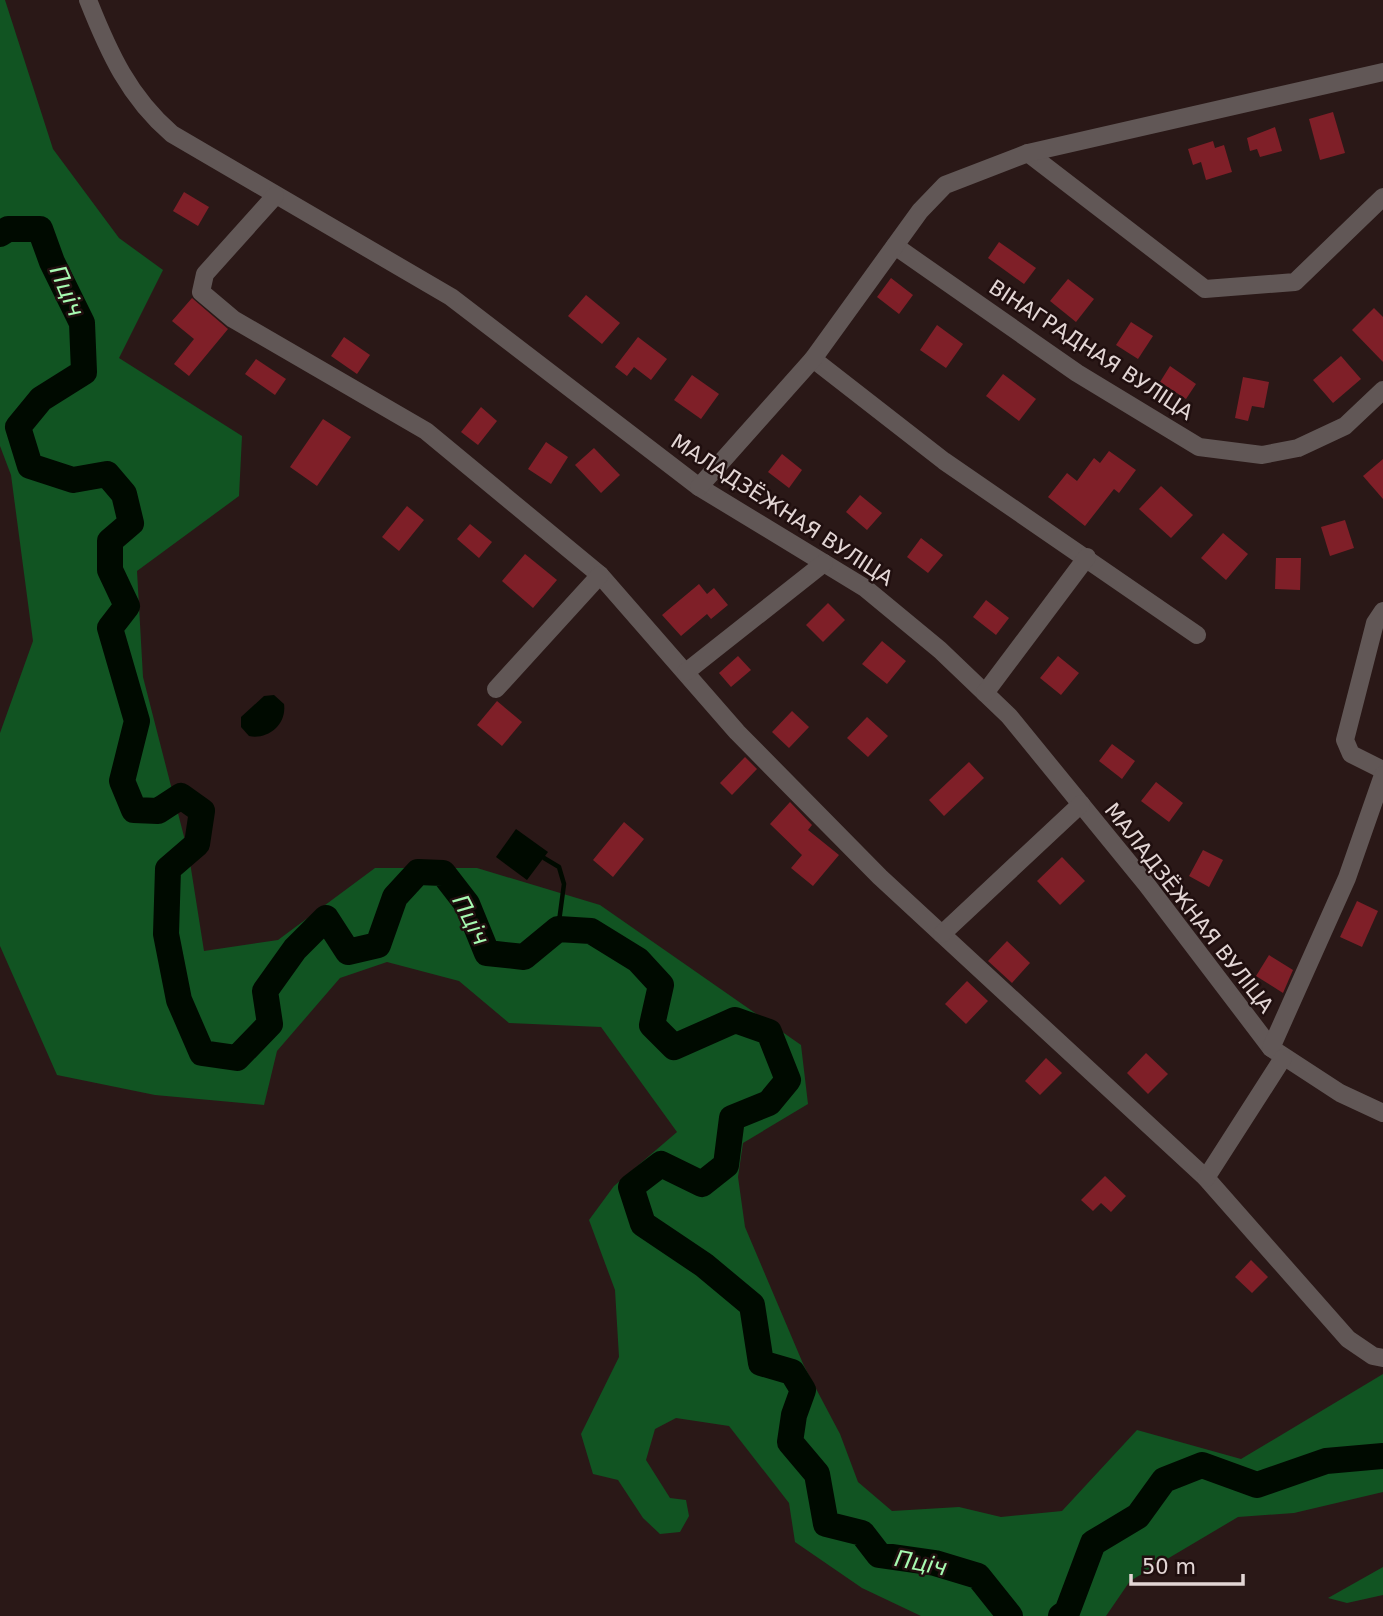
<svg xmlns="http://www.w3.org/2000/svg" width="1383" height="1616" font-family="'DejaVu Sans',sans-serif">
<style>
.forest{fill:#115422}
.water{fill:#000a00}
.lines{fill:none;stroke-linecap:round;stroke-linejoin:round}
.stream{stroke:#000a00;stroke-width:4.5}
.river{stroke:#000a00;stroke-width:26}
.building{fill:#7f1f28}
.minor{stroke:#615756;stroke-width:18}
.labels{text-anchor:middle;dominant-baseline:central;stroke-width:5;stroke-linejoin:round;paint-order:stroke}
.street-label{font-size:21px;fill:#e3d6d5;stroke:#200f0f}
.water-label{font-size:23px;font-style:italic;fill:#a7fab1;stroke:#200f0f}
</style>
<rect width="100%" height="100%" fill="#2a1817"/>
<g class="forest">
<polygon points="0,0 5,0 53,149 119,238 163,270 119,358 242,436 239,496 137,571 143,677 189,856 204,951 278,940 375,868 477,868 600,905 801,1045 808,1104 743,1143 738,1177 745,1227 804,1366 840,1434 858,1482 892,1511 959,1507 1001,1517 1062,1511 1137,1430 1241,1459 1383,1374 1383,1492 1294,1513 1238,1517 1130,1581 1106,1616 921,1616 862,1588 795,1542 789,1503 729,1426 676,1418 655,1429 646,1460 670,1498 686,1500 689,1516 680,1532 660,1534 643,1518 618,1480 593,1474 581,1434 619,1357 615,1290 589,1220 614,1186 677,1132 601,1027 509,1023 459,981 387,962 340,978 277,1051 264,1105 155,1095 57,1075 0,946 0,733 33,641 11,475 0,446"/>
<polygon points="1383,1567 1383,1595 1347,1603 1328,1598"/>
</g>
<g class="water">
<path d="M274,695L284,704C287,725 267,740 249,736L241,727V717L264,696Z"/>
<polygon points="516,829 548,852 527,880 496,857"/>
</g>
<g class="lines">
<polyline class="stream" points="544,858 559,867 564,884 558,929"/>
<g class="river">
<polyline points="0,234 8,229 40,229 52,262 82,323 84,372 41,399 18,427 30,466 73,480 107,474 124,494 131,523 110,541 110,570 127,606 110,628 137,721 122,781 134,810 158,811 181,796 202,811 197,844 168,869 166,934 179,1000 202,1053 237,1058 270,1024 265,991 295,949 326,918 348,952 378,945 395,897 418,872 443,873 467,904 487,953 524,957 558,929 591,931 638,960 661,985 652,1025 674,1047 735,1020 769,1032 788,1080 769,1103 732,1118 726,1165 702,1184 661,1164 631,1187 643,1224 704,1265 752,1305 761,1363 792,1372 803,1390 794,1415 790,1442 817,1474 826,1524 862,1533 879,1555 935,1563 978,1576 1010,1616"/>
<polyline points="1061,1616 1067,1612 1093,1543 1138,1516 1164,1480 1202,1465 1257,1485 1326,1461 1383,1456"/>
</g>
</g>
<g class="building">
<polygon points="1333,112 1345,153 1320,160 1309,119"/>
<polygon points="1275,127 1282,151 1260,157 1257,149 1250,151 1247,138"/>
<polygon points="1213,141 1215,148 1224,145 1232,172 1206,180 1201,162 1193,165 1188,149"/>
<polygon points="184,192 209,207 198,226 173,211"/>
<polygon points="999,242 1036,268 1024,284 988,258"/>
<polygon points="891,278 913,295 899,314 877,297"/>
<polygon points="1068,279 1094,299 1076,322 1050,301"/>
<polygon points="586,295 620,323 602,344 568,316"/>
<polygon points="192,298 228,329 189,376 174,364 194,339 172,321"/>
<polygon points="1374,308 1383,317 1383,362 1352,330"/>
<polygon points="1131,322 1153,336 1138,359 1116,345"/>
<polygon points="937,325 963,344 946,368 920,350"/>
<polygon points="344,337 370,355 357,374 331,356"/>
<polygon points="638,337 667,359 651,380 634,367 627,376 615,367"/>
<polygon points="1341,356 1361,379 1333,403 1313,380"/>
<polygon points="256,359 286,379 275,395 245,374"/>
<polygon points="1170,366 1196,384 1186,399 1160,382"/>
<polygon points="1003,374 1036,399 1019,421 986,396"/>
<polygon points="692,375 719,394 701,419 674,400"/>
<polygon points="1243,377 1269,382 1264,408 1252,406 1248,421 1235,418"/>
<polygon points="481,407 497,421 478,445 461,432"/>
<polygon points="323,419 351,437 317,486 290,467"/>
<polygon points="546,442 568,457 551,484 528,469"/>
<polygon points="594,448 620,475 601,493 575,465"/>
<polygon points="1109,451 1136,470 1119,493 1114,489 1085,526 1048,497 1067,473 1077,481 1094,458 1100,463"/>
<polygon points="782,454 802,470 789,488 768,472"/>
<polygon points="1383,459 1383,499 1363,476"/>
<polygon points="1161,486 1193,515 1171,538 1139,509"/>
<polygon points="860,495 882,513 867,530 846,512"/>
<polygon points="407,506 424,520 399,551 382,537"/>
<polygon points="1345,520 1354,548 1330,556 1321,527"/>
<polygon points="470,524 492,542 479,558 457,539"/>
<polygon points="1223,533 1248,554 1226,580 1201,558"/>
<polygon points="921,538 943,555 928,573 907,557"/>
<polygon points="525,554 557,580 533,608 502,581"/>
<polygon points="1276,558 1301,558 1300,590 1275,589"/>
<polygon points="699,584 707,594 714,588 728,605 711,619 707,614 681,636 662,615"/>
<polygon points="986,600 1009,618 996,635 973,617"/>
<polygon points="828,603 845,620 823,642 806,625"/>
<polygon points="882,641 906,661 887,684 862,664"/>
<polygon points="738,656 751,670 731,687 719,673"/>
<polygon points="1058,656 1079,673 1061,695 1040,678"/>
<polygon points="497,701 522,722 502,746 477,725"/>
<polygon points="792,711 809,727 789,748 772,732"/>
<polygon points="867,717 888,736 868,757 847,738"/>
<polygon points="1112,744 1135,761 1122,779 1099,761"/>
<polygon points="745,757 757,769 732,795 720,783"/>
<polygon points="969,762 984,778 944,816 929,800"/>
<polygon points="1156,782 1183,803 1169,822 1141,801"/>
<polygon points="790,802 812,825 808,830 839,855 813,886 791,868 802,855 770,824"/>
<polygon points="624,822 644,839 613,877 593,860"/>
<polygon points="1203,850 1223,860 1209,887 1189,876"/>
<polygon points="1062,857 1085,881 1060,905 1037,881"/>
<polygon points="1357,901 1378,911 1362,947 1340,937"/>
<polygon points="1007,941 1030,963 1012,983 988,961"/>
<polygon points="1269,955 1293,970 1283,993 1256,976"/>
<polygon points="967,981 988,1001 966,1024 945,1004"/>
<polygon points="1146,1053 1168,1074 1148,1094 1127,1073"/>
<polygon points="1046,1058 1062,1073 1040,1095 1025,1081"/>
<polygon points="1105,1176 1126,1196 1111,1212 1101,1203 1093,1211 1081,1200"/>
<polygon points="1251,1260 1268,1277 1252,1293 1235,1277"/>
</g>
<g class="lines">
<g class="minor">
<path d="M88,0C109,53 129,97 172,134L451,297L699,487L865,588L940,650L1009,716L1147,885L1271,1048L1340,1093L1383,1113"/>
<polyline points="1028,153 1205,289 1295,282 1383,197"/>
<polyline points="275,196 205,274 201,292 233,319 426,431 600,575 737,732 880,877 1206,1178 1348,1339 1373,1356 1383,1358"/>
<polyline points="895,246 1077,373 1199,447 1262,455 1298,448 1345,426 1383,390"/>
<polyline points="813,359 944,461 1197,635"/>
<polyline points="699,487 813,359 920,211 945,185 1028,153 1383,72"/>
<polyline points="1383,611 1375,623 1345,740 1351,754 1383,770"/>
<polyline points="686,672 824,563"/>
<polyline points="496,689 600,575"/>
<polyline points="985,693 1087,557"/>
<polyline points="942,934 1081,804"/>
<polyline points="1271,1048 1347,878 1383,775"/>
<polyline points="1206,1178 1283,1058"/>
</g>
</g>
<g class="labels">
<g class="street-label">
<text transform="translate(1091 350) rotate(33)">ВІНАГРАДНАЯ ВУЛІЦА</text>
<text transform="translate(782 510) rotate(33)">МАЛАДЗЁЖНАЯ ВУЛІЦА</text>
<text transform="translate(1189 908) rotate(52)">МАЛАДЗЁЖНАЯ ВУЛІЦА</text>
</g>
<g class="water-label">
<text transform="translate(67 291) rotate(67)">Пціч</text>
<text transform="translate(471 920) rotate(63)">Пціч</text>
<text transform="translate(921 1563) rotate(11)">Пціч</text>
</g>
</g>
<path d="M1131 1574v10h112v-10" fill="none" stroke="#e3d6d5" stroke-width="3.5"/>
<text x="1142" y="1574" font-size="21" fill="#e3d6d5" stroke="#200f0f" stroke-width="5" paint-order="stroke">50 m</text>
</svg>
